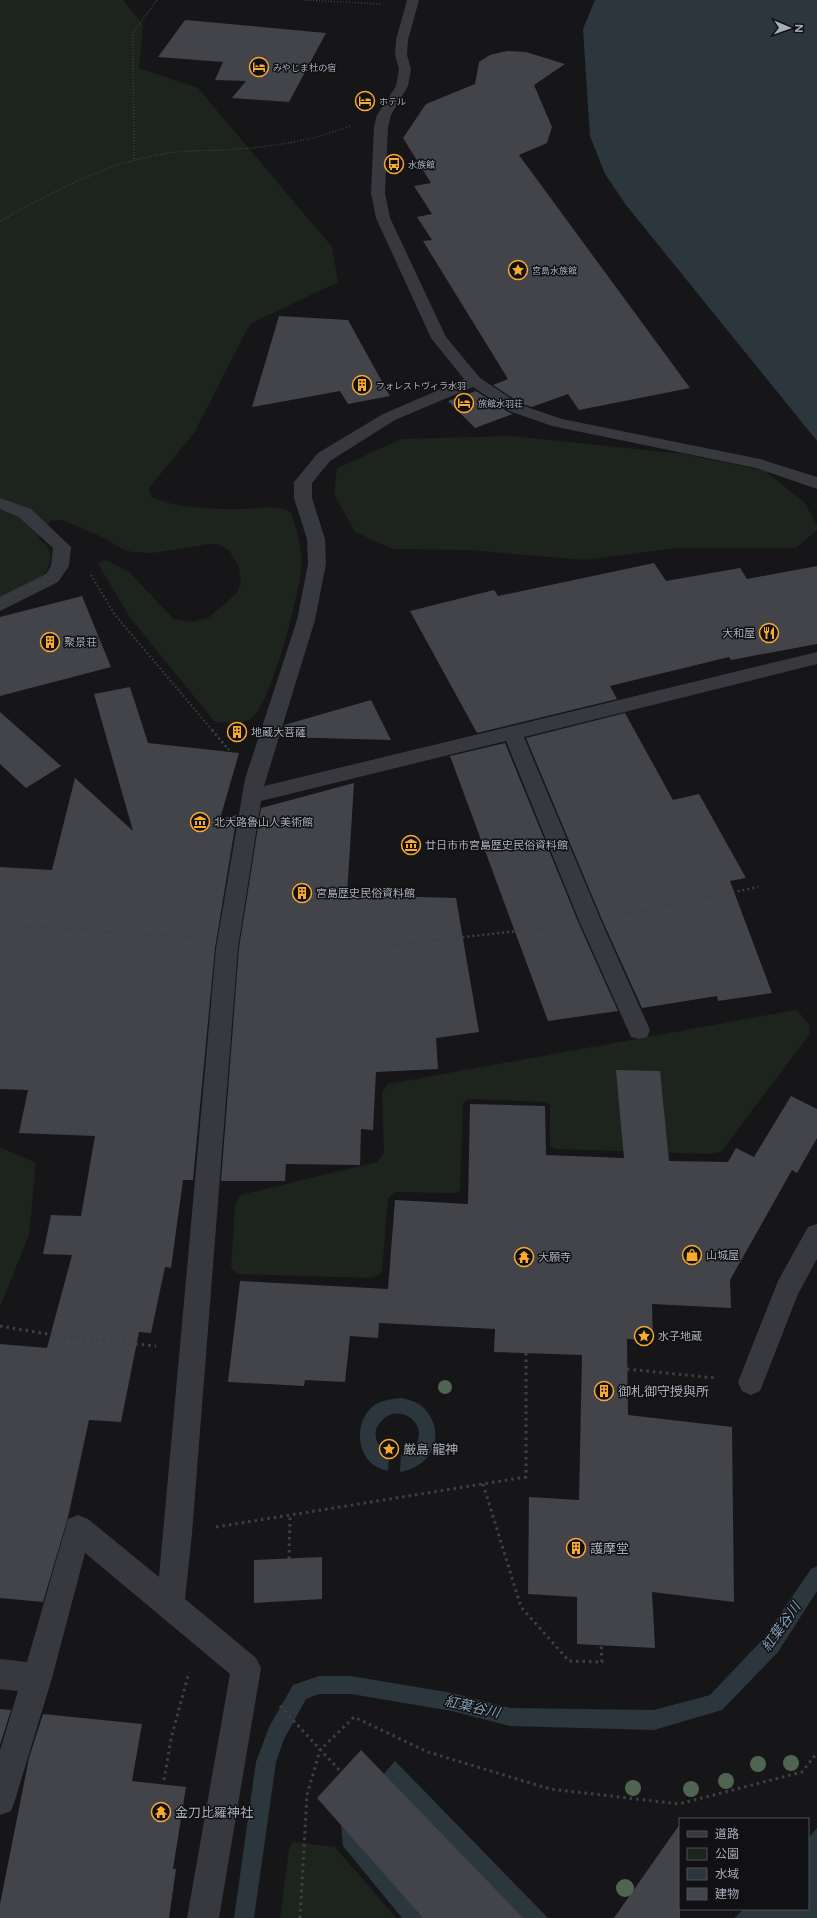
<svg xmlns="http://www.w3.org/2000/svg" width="817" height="1918" font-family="Figtree,'Noto Sans JP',sans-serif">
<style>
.green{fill:#1c241d}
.water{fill:#2c363d}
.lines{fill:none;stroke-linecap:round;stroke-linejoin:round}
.stream{fill:#2c363d;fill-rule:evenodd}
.building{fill:#424449}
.path-far3{stroke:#3d4045;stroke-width:1.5;stroke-dasharray:1 2;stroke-linecap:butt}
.path-far2{stroke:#3d4045;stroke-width:2;stroke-dasharray:1.5 2.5;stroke-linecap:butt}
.path-far1{stroke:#3d4045;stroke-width:2.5;stroke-dasharray:2 3;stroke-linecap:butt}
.path{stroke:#3d4045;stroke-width:3;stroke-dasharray:2.5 4;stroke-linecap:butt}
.minor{fill:#37393e;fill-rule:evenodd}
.tree{fill:#4f6551}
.labels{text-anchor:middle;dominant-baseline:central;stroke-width:3;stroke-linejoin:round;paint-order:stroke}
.far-poi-label{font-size:9px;fill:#a8aeb9;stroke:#111114;text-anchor:start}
.poi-label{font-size:11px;fill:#a8aeb9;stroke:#111114;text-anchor:start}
.near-poi-label{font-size:13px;fill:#a8aeb9;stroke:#111114;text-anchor:start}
.near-water-label{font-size:14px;font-style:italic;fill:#7e9eb5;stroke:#111114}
</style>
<rect width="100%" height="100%" fill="#161619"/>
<g class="green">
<path d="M0,0H123L143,25L139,68L198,88L332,247L338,282L250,324L194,433L149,488L151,497C176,508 209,509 236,509C254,510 275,503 291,512C297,531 303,549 301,569C299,594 270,711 249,720C239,724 225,723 215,722L131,619L98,564L105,560L109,561L129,572L174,619L191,622L208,618L237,593L241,583L239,567L229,550L218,544H210L152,553L132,552L122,549L104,538L63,520L51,521L38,534C40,544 46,542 49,550C53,558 49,568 44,575L0,598Z"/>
<polygon points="512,436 684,454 765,471 804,502 817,525 817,530 796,548 677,548 585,560 468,550 393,549 355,532 334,494 337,468 402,439"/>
<polygon points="795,1010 798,1011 810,1026 809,1035 721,1152 709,1154 555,1149 550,1146 550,1105 546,1102 468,1099 463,1103 460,1190 456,1193 395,1192 388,1198 382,1272 373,1278 238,1274 231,1267 235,1206 240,1195 377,1162 384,1153 382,1092 388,1084"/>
<polygon points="0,1147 36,1163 29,1235 0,1307"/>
<polygon points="293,1842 335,1847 396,1918 280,1918 289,1850"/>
</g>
<g class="water">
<polygon points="595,0 817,0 817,441 626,205 605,174 590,136 583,29"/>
<path d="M402,1398C407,1399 413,1401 417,1403C424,1406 430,1415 433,1422C442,1446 425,1468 400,1472L401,1455C406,1455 411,1452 414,1448C432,1424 397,1399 379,1424C371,1434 378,1449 389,1454L388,1471C385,1470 380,1469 377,1467C356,1456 355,1423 371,1408C379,1400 391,1399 402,1398Z"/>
<polygon points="395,1761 548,1918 402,1918 343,1846 341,1823"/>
<polygon points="817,1828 817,1918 735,1918 743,1909 808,1909 808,1838"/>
</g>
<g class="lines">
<polygon class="stream" points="817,1566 817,1591 778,1652 722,1710 654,1730 510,1726 452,1711 351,1694 319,1694 306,1699 284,1739 276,1762 254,1918 234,1918 256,1762 269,1727 293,1685 319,1676 351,1676 452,1693 510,1708 654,1710 710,1695 764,1638 811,1569"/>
</g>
<g class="building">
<polygon points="185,20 197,21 326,33 289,102 232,98 246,81 215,80 223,62 158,57"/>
<polygon points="507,51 526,52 565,64 534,85 552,127 547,143 519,155 690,388 579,410 568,394 532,407 522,404 493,385 508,379 423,241 432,240 417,217 432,214 414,186 431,183 403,138 426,104 475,84 479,62 490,55"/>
<polygon points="279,316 348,320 390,396 348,404 340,391 252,407"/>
<polygon points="476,391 508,412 513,414 475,428 448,401"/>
<polygon points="654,563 666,581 740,568 747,579 817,566 817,644 731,660 729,657 610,686 617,699 477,733 410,611 494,590 498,596"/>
<polygon points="82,596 111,667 0,696 0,617"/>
<polygon points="130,687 148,743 239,753 220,819 237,815 215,948 193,1180 183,1180 171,1268 165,1267 151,1333 139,1332 121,1422 89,1420 68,1517 43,1602 0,1598 0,1344 47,1348 72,1255 43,1254 51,1215 81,1216 95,1136 19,1133 28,1090 0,1089 0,867 52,870 75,778 133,831 94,694"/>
<polygon points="371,700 391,740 281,737 284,725"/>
<polygon points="0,712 61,766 26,788 0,764"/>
<polygon points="625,713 673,800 699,794 746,878 730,881 772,993 718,1001 717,996 642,1008 603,922 526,738"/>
<polygon points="505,743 579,924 618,1011 548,1021 450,756"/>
<polygon points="354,783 347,895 456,898 479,1032 436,1038 438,1069 376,1072 373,1130 361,1129 360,1165 286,1164 285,1181 221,1181 239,948 261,808"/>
<polygon points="616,1070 660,1071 669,1161 728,1162 736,1148 754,1157 791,1096 817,1109 817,1138 797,1173 792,1170 730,1280 731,1308 652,1304 653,1340 627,1339 628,1415 732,1427 734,1602 652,1592 655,1648 577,1644 577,1597 528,1594 529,1497 579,1500 582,1355 494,1352 495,1329 379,1323 378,1338 350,1336 345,1382 305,1380 304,1386 228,1382 240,1281 388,1289 395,1200 468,1204 470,1104 545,1106 546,1155 624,1158"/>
<polygon points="322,1557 322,1599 254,1603 254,1560"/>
<polygon points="0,1709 11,1710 0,1745"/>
<polygon points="43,1714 142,1724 132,1781 186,1787 173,1869 176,1869 169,1918 0,1918 0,1904 29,1758"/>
<polygon points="361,1750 523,1918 423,1918 317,1798"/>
<polygon points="680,1824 680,1918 614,1918"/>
</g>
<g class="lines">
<g class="path-far3">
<polyline points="304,0 380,4"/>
<polyline points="134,159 133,33 157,0"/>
<path d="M0,221C51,193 103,164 162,154C183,150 204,151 225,150C269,147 310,142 350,126"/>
</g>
<polyline class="path-far2" points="91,575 115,615 213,731"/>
<g class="path-far1">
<polyline points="212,730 229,750"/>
<polyline points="625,915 758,887"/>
<polyline points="0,925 193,937"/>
<polyline points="263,948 363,948 555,927"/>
</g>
<g class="path">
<polyline points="0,1326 65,1337 156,1346"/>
<polyline points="627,1369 715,1378"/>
<polyline points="483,1484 521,1607 569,1661 602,1662 601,1645"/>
<polyline points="216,1527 526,1477 526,1353"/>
<polyline points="289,1559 290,1515"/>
<polyline points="280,1706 341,1772"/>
<polyline points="164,1780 171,1739 189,1672"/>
<polyline points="300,1918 307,1795 320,1750 354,1717 428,1752 550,1789 679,1804 802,1772 817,1753"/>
</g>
<g class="minor">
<polygon points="407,0 419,0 408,40 407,55 411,69 408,86 391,115 388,127 385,193 390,218 446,337 480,378 521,405 562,419 760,459 817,477 817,489 756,468 552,426 509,411 473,387 395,420 330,461 312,483 312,498 325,539 326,564 315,620 264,786 817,652 817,664 524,737 602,923 650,1030 647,1037 639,1039 631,1037 628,1030 580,923 506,741 261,801 238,948 192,1533 185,1599 256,1658 261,1668 219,1918 187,1918 230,1674 85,1553 52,1678 15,1800 11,1811 0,1815 0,1750 18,1691 0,1689 0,1659 27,1662 68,1519 78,1515 88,1519 159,1577 216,948 245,779 297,620 308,564 307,539 294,498 294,482 318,453 383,414 464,379 431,338 376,218 371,193 374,127 377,115 396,86 399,69 395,55 396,40"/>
<polygon points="0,498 31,509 71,547 69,566 58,582 0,611 0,597 46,574 51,566 53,548 19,517 0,509"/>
<polygon points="817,1224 817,1259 798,1294 760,1391 751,1395 742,1391 738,1382 778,1281 808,1227"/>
</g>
</g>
<g class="tree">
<circle cx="445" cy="1387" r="7"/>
<circle cx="791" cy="1763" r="8"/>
<circle cx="758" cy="1764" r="8"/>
<circle cx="726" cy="1781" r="8"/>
<circle cx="633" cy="1788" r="8"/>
<circle cx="691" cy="1789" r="8"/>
<circle cx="625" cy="1888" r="9"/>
</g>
<defs>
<symbol id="hotel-ring" viewBox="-11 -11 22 22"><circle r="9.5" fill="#111114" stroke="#f9a92e" stroke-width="1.5"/><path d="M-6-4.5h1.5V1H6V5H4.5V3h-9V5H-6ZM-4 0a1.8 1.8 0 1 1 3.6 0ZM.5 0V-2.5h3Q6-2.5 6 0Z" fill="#f9a92e"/></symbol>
<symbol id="bus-ring" viewBox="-11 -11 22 22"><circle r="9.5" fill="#111114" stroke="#f9a92e" stroke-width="1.5"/><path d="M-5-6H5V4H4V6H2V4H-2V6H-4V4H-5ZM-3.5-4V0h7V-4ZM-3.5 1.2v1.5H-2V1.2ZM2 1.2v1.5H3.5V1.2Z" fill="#f9a92e"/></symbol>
<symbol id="sight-ring" viewBox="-11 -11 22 22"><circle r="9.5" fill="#111114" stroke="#f9a92e" stroke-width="1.5"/><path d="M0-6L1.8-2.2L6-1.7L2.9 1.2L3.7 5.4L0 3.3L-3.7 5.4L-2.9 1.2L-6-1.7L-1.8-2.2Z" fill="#f9a92e"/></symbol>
<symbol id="building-ring" viewBox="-11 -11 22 22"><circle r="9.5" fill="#111114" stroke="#f9a92e" stroke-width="1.5"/><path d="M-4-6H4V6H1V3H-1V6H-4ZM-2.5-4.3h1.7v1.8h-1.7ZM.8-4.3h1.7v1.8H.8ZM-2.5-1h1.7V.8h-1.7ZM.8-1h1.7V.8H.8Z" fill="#f9a92e"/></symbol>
<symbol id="restaurant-ring" viewBox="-11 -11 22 22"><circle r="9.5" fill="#111114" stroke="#f9a92e" stroke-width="1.5"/><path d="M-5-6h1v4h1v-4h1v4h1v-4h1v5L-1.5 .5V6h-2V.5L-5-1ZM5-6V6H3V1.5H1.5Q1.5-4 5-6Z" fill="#f9a92e"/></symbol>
<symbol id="museum-ring" viewBox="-11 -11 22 22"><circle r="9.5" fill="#111114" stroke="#f9a92e" stroke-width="1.5"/><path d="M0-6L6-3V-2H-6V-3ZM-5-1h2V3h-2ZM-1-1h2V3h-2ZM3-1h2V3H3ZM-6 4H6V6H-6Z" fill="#f9a92e"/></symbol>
<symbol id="shop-ring" viewBox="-11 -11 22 22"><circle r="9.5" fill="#111114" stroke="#f9a92e" stroke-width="1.5"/><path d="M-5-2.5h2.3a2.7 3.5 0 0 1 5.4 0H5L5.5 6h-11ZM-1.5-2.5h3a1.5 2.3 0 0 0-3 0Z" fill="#f9a92e"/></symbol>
<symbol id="temple-ring" viewBox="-11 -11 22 22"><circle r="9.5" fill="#111114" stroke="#f9a92e" stroke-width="1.5"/><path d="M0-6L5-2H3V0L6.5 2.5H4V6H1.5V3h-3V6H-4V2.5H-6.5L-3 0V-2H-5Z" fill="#f9a92e"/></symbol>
</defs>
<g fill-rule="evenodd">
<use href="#hotel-ring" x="248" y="56" width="22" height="22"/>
<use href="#hotel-ring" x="354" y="90" width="22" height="22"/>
<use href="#bus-ring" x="383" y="153" width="22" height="22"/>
<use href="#sight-ring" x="507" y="259" width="22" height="22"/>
<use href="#building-ring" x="351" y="374" width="22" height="22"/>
<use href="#hotel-ring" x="453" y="392" width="22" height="22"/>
<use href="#restaurant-ring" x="758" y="622" width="22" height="22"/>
<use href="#building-ring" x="39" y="631" width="22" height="22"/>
<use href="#building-ring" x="226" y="721" width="22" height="22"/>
<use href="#museum-ring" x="189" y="811" width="22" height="22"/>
<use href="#museum-ring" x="400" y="834" width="22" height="22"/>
<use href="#building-ring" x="291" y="882" width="22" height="22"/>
<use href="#shop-ring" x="681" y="1244" width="22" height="22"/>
<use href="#temple-ring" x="513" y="1246" width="22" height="22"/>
<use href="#sight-ring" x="633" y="1325" width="22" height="22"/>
<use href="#building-ring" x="593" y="1380" width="22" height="22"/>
<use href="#sight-ring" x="378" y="1438" width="22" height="22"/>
<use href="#building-ring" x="565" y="1537" width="22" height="22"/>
<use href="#temple-ring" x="150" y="1801" width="22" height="22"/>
</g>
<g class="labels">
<g class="far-poi-label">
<text x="273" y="67">みやじま杜の宿</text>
<text x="379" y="101">ホテル</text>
<text x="408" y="164">水族館</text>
<text x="532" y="270">宮島水族館</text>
<text x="376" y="385">フォレストヴィラ水羽</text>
<text x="478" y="403">旅館水羽荘</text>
</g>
<g class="poi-label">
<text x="755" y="633" text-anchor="end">大和屋</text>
<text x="64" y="642">聚景荘</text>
<text x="251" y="732">地蔵大菩薩</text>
<text x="214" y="822">北大路魯山人美術館</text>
<text x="425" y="845">廿日市市宮島歴史民俗資料館</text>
<text x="316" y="893">宮島歴史民俗資料館</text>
<text x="706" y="1255">山城屋</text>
<text x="538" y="1257">大願寺</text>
<text x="658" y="1336">水子地蔵</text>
</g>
<g class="near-poi-label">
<text x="618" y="1391">御札御守授與所</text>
<text x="403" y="1449">厳島 龍神</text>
<text x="590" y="1548">護摩堂</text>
<text x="175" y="1812">金刀比羅神社</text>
</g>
<g class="near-water-label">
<text transform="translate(781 1627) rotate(-54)">紅葉谷川</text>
<text transform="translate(472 1707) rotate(13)">紅葉谷川</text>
</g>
</g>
<rect x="679" y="1818" width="130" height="92" fill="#111114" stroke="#4d5056"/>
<rect x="687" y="1831" width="20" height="6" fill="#37393e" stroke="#4d5056"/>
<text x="715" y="1838" font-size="12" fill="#a8aeb9">道路</text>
<rect x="687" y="1848" width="20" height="12" fill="#1c241d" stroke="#4d5056"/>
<text x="715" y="1858" font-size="12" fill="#a8aeb9">公園</text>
<rect x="687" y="1868" width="20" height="12" fill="#2c363d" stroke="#4d5056"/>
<text x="715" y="1878" font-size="12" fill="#a8aeb9">水域</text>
<rect x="687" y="1888" width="20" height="12" fill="#424449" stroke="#4d5056"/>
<text x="715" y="1898" font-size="12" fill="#a8aeb9">建物</text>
<g transform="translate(789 28) rotate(92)" stroke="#111114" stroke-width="3" paint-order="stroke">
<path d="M0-3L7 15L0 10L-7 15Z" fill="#a8aeb9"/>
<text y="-6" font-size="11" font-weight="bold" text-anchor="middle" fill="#a8aeb9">N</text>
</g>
</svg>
